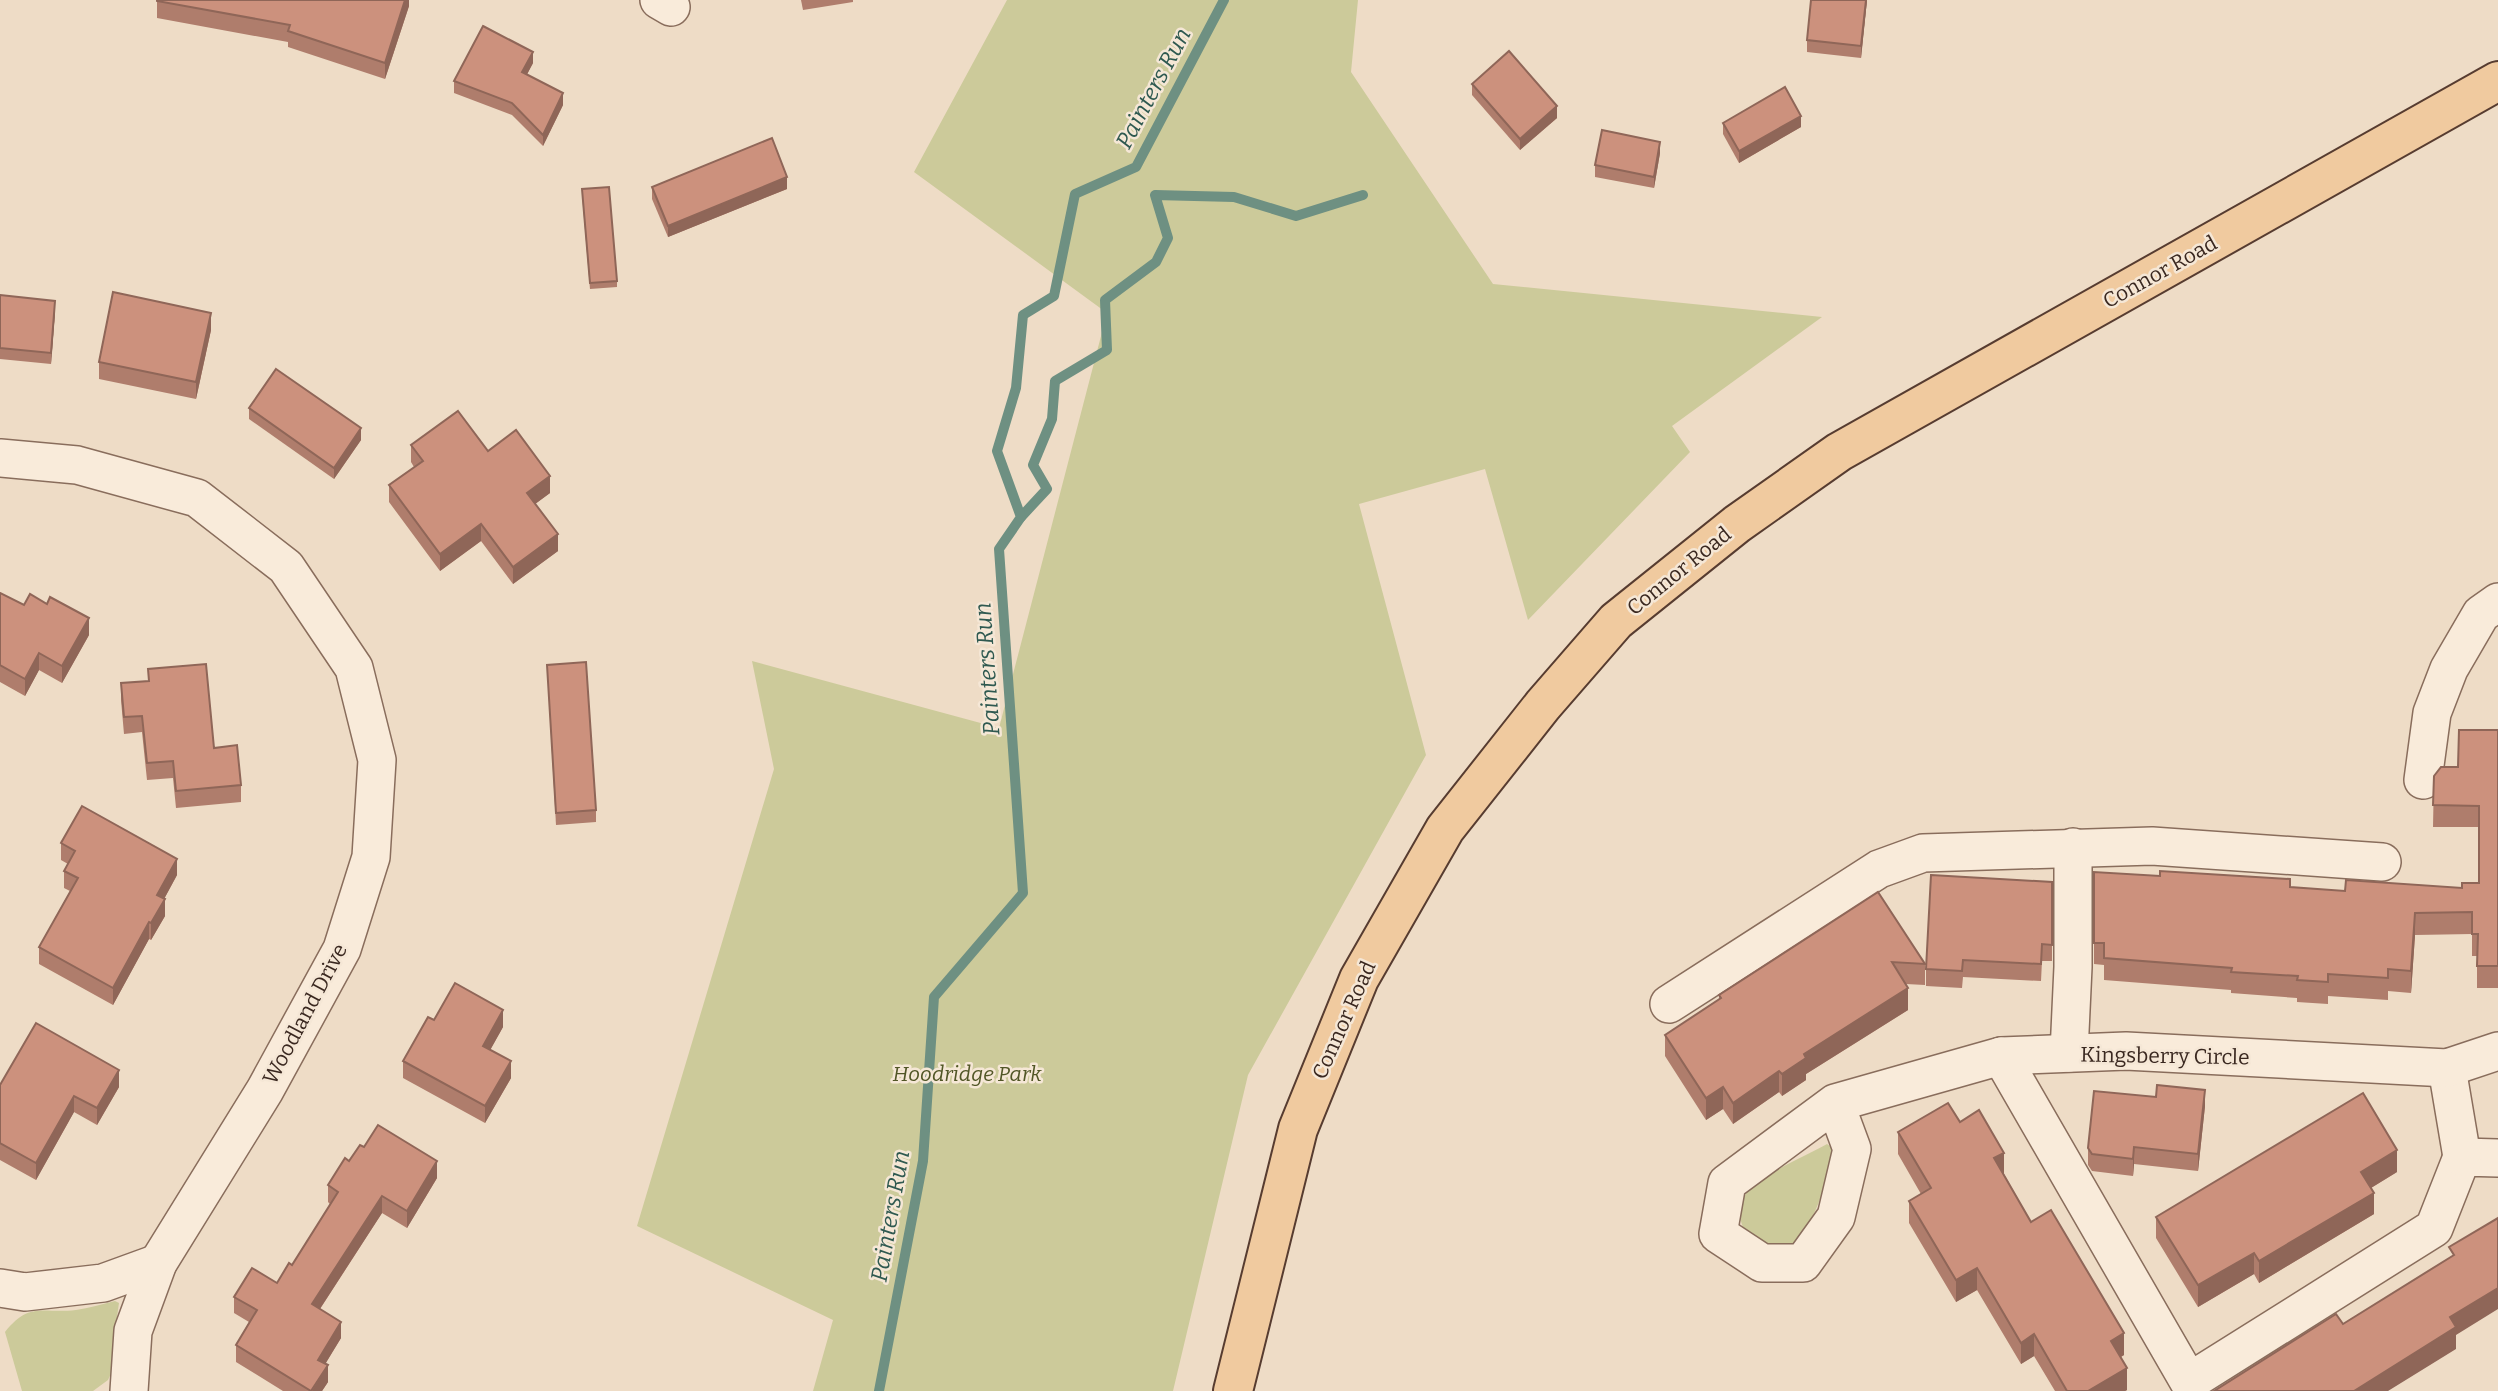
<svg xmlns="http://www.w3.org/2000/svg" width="2498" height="1391" font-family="Bitter,serif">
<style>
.green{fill:#ccca9a}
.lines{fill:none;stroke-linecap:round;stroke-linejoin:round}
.stream{stroke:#6e9082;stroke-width:10}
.minor-casing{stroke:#896d5c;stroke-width:40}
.major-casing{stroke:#573c30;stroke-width:42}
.minor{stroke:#f9ebda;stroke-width:37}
.major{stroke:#f0ca9f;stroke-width:38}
.wall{fill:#af7d6c}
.shaded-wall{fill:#8f6658}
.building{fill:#cc917d;stroke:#8f6658;stroke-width:2}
.labels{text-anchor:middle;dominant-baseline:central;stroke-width:5;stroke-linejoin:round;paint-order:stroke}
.street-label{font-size:21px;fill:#3a2820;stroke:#f5e7d6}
.park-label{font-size:21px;font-style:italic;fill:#515626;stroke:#f5e7d6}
.water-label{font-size:23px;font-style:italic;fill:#2f5950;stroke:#f5e7d6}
</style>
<rect width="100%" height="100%" fill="#eedcc6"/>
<g class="green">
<polygon points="1007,0 1358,0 1351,72 1493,284 1822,317 1672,426 1690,452 1528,620 1485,469 1359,504 1426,755 1248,1075 1173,1391 813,1391 833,1320 637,1226 774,769 752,661 999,728 1107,313 914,172"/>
<path d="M1827,1144L1837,1151C1827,1176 1817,1219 1798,1239C1769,1270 1716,1223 1752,1186C1765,1174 1809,1154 1827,1144Z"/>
<path d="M115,1301L119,1303L114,1338V1367L108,1380L93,1391H22L5,1332C30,1301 42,1314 76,1310C89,1308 102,1304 115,1301Z"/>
</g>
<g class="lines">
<g class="stream">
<polyline points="1021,517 1047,489 1033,465 1052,419 1055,381 1107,350 1105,300 1156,262 1168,238 1155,195 1234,197 1296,216 1363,195"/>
<polyline points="879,1391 923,1161 934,997 1023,893 999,549 1021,517 997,451 1016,388 1023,315 1054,296 1075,194 1136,167 1224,0"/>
</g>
<defs>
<g id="minor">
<polyline points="659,0 671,7"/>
<polyline points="0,458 77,465 197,498 286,567 354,668 377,760 371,857 342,949 265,1090 158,1263 133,1331 129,1391"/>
<polyline points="2423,780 2432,713 2449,669 2481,614 2498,602"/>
<polyline points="1669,1004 1879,869 1923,853 2152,846 2382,862"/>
<polyline points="2069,1053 2073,967 2073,847"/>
<polyline points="2001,1056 2189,1382 2434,1228 2462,1157 2498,1158"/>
<polyline points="2447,1068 2462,1157"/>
<polyline points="1835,1103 1852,1149 1836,1217 1803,1263 1762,1263 1718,1234 1727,1183 1835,1103 2001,1056 2126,1051 2447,1068 2498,1051"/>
<polyline points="0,1288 25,1292 103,1283 158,1263"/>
</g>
<polyline id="major" points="1233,1391 1298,1129 1359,979 1445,829 1543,705 1616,621 1737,524 1839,452 2498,81"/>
</defs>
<use href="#minor" class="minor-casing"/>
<use href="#major" class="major-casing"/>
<use href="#minor" class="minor"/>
<use href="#major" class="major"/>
</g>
<g class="wall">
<polygon points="157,0 409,0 409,6 385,79 288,47 288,42 157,18"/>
<polygon points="801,0 853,0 853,2 803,10"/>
<polygon points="1811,0 1867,0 1861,58 1807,52 1807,40"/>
<polygon points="533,63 527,74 563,105 543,146 512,115 454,93 454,81"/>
<polygon points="1472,84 1557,118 1520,150 1472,95"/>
<polygon points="1723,123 1801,127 1739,163 1723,134"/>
<polygon points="1660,153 1654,188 1595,177 1595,165"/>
<polygon points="652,187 787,189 668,237 652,199"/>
<polygon points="582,195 617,281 617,287 590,289"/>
<polygon points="0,295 55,312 51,364 0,359"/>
<polygon points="211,330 196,399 99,379 99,362"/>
<polygon points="249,408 361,440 334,479 249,419"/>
<polygon points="411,445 488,451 550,493 535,504 558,551 513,584 481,541 440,571 389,502 389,485 414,467 411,462"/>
<polygon points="0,593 24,605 89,635 62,683 39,670 25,696 0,682"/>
<polygon points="547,665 596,810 596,822 556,825"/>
<polygon points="148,669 214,748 241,785 241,802 176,808 173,778 147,780 142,732 124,734 121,700 121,683 148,681"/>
<polygon points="2498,730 2498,988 2477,988 2477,956 2472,956 2472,934 2415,935 2411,993 2388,991 2388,1000 2328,996 2328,1004 2297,1002 2297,998 2231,993 2231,990 2104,980 2104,965 2094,964 2094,872 2345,891 2462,888 2479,883 2479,827 2433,827 2434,776 2458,767"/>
<polygon points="61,843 177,875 164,899 165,916 151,940 149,939 113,1005 39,964 39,947 70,891 64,888 64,871 68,864 61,860"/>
<polygon points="2052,882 2052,961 2042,961 2041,981 1963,977 1962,988 1926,986 1926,969"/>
<polygon points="1878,892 1925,964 1925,985 1906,984 1908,1010 1806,1074 1806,1080 1782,1096 1779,1092 1733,1124 1723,1109 1706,1120 1665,1056 1665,1035 1719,999 1719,995"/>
<polygon points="434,1020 503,1027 490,1050 511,1078 485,1123 403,1078 403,1061"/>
<polygon points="0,1085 119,1087 97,1125 74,1112 36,1180 0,1160"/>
<polygon points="2205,1106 2198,1171 2134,1164 2133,1176 2092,1171 2088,1165 2088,1148"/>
<polygon points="1960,1122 2004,1174 2031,1222 2124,1355 2121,1357 2127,1390 2125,1391 2055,1391 2034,1356 2021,1364 1977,1290 1956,1302 1909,1223 1909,1201 1921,1194 1898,1154 1898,1132"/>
<polygon points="364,1147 437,1178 407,1228 382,1213 320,1309 341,1338 325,1364 328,1382 322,1391 283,1391 236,1362 236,1345 249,1322 234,1313 234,1297 277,1283 292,1265 330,1204 328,1202 328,1185 349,1161"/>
<polygon points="2397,1172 2371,1188 2374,1214 2259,1283 2254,1274 2198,1307 2156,1238 2156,1217"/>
</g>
<g class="shaded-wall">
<polygon points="405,0 409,0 409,6 385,79 385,63"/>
<polygon points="1866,0 1867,0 1861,58 1861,46"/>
<polygon points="533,52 533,63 522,84 522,72"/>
<polygon points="563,93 563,105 543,146 543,135"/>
<polygon points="1557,106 1557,118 1520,150 1520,139"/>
<polygon points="1801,116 1801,127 1739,163 1739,151"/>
<polygon points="1660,142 1660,153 1654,188 1654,177"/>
<polygon points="787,177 787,189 668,237 668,226"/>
<polygon points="55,301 55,312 51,364 51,353"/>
<polygon points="211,313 211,330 196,399 196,382"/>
<polygon points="361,428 361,440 334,479 334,468"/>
<polygon points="550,476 550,493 527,510 527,493"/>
<polygon points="481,524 481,541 440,571 440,554"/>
<polygon points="558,534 558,551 513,584 513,567"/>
<polygon points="89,618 89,635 62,683 62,666"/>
<polygon points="39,653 39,670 25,696 25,679"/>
<polygon points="177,859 177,875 157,912 157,895"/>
<polygon points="165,899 165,916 151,940 151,923"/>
<polygon points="2415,913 2415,935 2411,993 2411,971"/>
<polygon points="149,922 149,939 113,1005 113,988"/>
<polygon points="1908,988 1908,1010 1806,1074 1806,1080 1782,1096 1782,1074 1804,1054"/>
<polygon points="503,1010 503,1027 483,1063 483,1046"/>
<polygon points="511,1061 511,1078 485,1123 485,1106"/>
<polygon points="119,1070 119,1087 97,1125 97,1108"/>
<polygon points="1779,1071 1779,1092 1733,1124 1733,1103"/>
<polygon points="1723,1087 1723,1109 1706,1120 1706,1098"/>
<polygon points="2205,1090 2205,1106 2198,1171 2198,1154"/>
<polygon points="74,1096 74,1112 36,1180 36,1163"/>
<polygon points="2134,1147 2134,1164 2133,1176 2133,1159"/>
<polygon points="2397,1150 2397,1172 2361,1194 2361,1172"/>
<polygon points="2004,1153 2004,1174 1994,1180 1994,1158"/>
<polygon points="437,1161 437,1178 407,1228 407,1211"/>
<polygon points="2374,1193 2374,1214 2259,1283 2259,1261"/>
<polygon points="382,1196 382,1213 312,1321 312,1304"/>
<polygon points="2254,1253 2254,1274 2198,1307 2198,1285"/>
<polygon points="1977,1268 1977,1290 1956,1302 1956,1280"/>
<polygon points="2498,1288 2498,1309 2456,1335 2456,1349 2388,1391 2354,1391 2450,1317"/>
<polygon points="341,1322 341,1338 318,1376 318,1360"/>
<polygon points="2124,1333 2124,1355 2111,1362 2111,1341"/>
<polygon points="2034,1334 2034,1356 2021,1364 2021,1343"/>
<polygon points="328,1365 328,1382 322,1391 312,1391"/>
<polygon points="2127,1368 2127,1390 2125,1391 2088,1391"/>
</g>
<g class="building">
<polygon points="157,0 405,0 385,63 288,31 290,25 157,1"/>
<polygon points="1811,0 1866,0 1861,46 1807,40"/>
<polygon points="483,26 533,52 522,72 563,93 543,135 512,103 454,81"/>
<polygon points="1509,51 1557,106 1520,139 1472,84"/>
<polygon points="1785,87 1801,116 1739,151 1723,123"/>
<polygon points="1602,130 1660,142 1654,177 1595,165"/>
<polygon points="772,138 787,177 668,226 652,187"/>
<polygon points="609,187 617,281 590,283 582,189"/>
<polygon points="113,292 211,313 196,382 99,362"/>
<polygon points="0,295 55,301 51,353 0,348"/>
<polygon points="276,369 361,428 334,468 249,408"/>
<polygon points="458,411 488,451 516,430 550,476 527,493 558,534 513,567 481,524 440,554 389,485 423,461 411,445"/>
<polygon points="0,593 24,605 30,594 47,604 50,597 89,618 62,666 39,653 25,679 0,665"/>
<polygon points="586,662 596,810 556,813 547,665"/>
<polygon points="206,664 214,748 237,745 241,785 176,791 173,761 147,763 142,716 124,717 121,683 149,681 148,669"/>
<polygon points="2459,730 2498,730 2498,966 2477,966 2478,934 2472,934 2472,912 2415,913 2411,971 2388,969 2388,978 2328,974 2328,982 2297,980 2298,976 2231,972 2232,968 2104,958 2104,943 2094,943 2094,872 2160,876 2160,871 2290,879 2290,887 2345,891 2346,880 2462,888 2462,883 2479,883 2479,806 2433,805 2434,776 2441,767 2458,767"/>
<polygon points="82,806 177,859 157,895 165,899 151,923 149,922 113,988 39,947 78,878 64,871 75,851 61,843"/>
<polygon points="1931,875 2052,882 2052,945 2042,944 2041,964 1963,960 1962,971 1926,969"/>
<polygon points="1878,892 1925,964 1892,962 1908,988 1804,1054 1806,1058 1782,1074 1779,1071 1733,1103 1723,1087 1706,1098 1665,1035 1721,998 1719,995"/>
<polygon points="455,983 503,1010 483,1046 511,1061 485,1106 403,1061 428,1017 434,1020"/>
<polygon points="36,1023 119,1070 97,1108 74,1096 36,1163 0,1143 0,1085"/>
<polygon points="2157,1085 2205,1090 2198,1154 2134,1147 2133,1159 2092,1154 2088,1148 2094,1091 2156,1097"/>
<polygon points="2363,1093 2397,1150 2361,1172 2374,1193 2259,1261 2254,1253 2198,1285 2156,1217"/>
<polygon points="1948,1103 1960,1122 1979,1110 2004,1153 1994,1158 2031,1222 2051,1210 2124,1333 2111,1341 2127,1368 2088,1391 2067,1391 2034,1334 2021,1343 1977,1268 1956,1280 1909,1201 1931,1188 1898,1132"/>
<polygon points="378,1125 437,1161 407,1211 382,1196 312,1304 341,1322 318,1360 328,1365 311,1391 236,1345 257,1310 234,1297 252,1268 277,1283 289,1263 292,1265 338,1192 328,1185 345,1158 349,1161 360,1145 364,1147"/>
<polygon points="2498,1218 2498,1288 2450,1317 2456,1327 2354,1391 2214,1391 2336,1314 2343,1324 2454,1255 2449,1247"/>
</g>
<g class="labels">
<g class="street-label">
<text transform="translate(2160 272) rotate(-29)">Connor Road</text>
<text transform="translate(1679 571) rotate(-39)">Connor Road</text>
<text transform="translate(305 1014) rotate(-62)">Woodland Drive</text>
<text transform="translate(1344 1020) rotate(-66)">Connor Road</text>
<text transform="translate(2165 1056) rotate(1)">Kingsberry Circle</text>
</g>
<g class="park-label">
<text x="967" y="1074">Hoodridge Park</text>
</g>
<g class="water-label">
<text transform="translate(1153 88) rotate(-62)">Painters Run</text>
<text transform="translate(987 669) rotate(-94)">Painters Run</text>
<text transform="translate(890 1216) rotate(-80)">Painters Run</text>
</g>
</g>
</svg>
